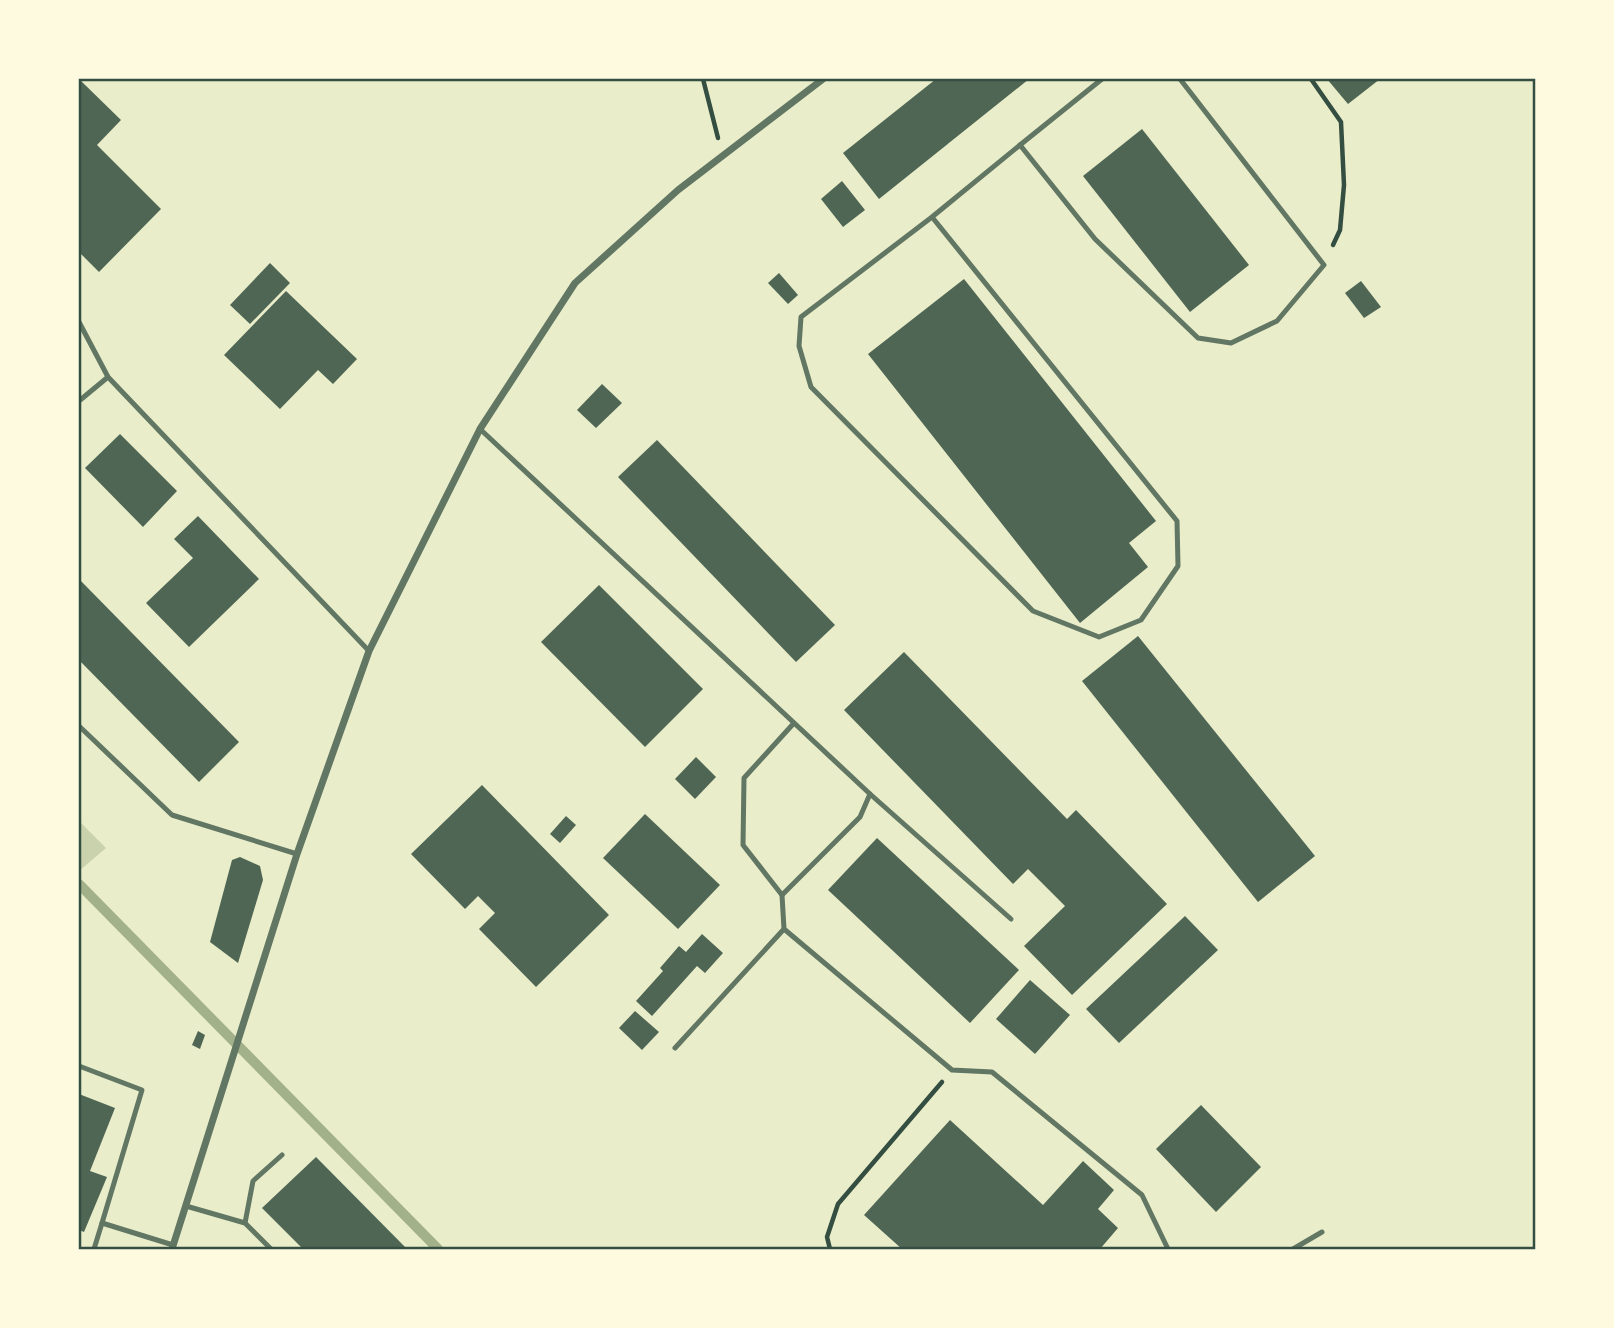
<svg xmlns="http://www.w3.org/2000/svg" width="1614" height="1328" font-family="Jost,sans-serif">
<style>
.green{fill:#cad2ad}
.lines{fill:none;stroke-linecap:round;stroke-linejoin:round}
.stream{stroke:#a3b18a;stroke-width:10}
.building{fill:#4f6655}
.path{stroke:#344e41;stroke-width:4.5}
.service{stroke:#617663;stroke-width:5}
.minor{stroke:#617663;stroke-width:7}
.neatline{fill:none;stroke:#344e41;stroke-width:2.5}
</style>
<rect width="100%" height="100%" fill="#e9edc9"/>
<polygon class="green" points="79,821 106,848 79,871"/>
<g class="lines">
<polyline class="stream" points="79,884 438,1249"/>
</g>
<g class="building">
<polygon points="79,79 121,120 97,145 161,209 99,272 79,252"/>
<polygon points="936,79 1029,79 879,199 843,153"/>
<polygon points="1327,79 1380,79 1348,104"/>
<polygon points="1142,129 1249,265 1190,312 1083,176"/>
<polygon points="842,181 865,210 843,227 821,199"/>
<polygon points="270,263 290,283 250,324 230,305"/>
<polygon points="779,273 798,295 788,304 768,283"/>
<polygon points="964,279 1156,521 1129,543 1148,567 1080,623 868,354"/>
<polygon points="1361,281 1381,307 1364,318 1345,293"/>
<polygon points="286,291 357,359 333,384 318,370 280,409 224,355"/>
<polygon points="602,384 622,403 596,428 577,410"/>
<polygon points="120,434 177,491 143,527 85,468"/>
<polygon points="657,440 835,625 796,662 618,477"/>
<polygon points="198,516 259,579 189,647 146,603 193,558 174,539"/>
<polygon points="79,579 239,742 199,782 79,660"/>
<polygon points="599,585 703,689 645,747 541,642"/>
<polygon points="1138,636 1315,856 1258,902 1082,681"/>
<polygon points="904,652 1067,819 1076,810 1167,904 1072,995 1024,946 1065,906 1028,869 1013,884 844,710"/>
<polygon points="696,757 716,777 695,799 675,779"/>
<polygon points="482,785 609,915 536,987 479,929 495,913 478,896 465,909 411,854"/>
<polygon points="645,814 720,885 678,929 603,858"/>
<polygon points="566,816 576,825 560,843 550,834"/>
<polygon points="877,838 1019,970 970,1023 828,890"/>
<polygon points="240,857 260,866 263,880 238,963 210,942 232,860"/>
<polygon points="1185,916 1218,950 1119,1043 1086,1009"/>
<polygon points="702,934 723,953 705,973 697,966 652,1016 636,1001 663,971 660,968 679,946 686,952"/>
<polygon points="1030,980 1070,1015 1035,1054 996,1019"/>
<polygon points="635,1011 659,1032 642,1050 619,1028"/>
<polygon points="198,1031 205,1035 200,1049 192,1045"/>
<polygon points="79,1094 115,1108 90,1171 107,1177 84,1232 79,1230"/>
<polygon points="1201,1105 1261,1167 1216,1212 1156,1149"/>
<polygon points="950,1120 1043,1205 1083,1161 1114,1190 1098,1209 1118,1228 1100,1249 902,1249 864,1215"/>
<polygon points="316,1157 407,1249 303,1249 262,1208"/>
</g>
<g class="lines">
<g class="path">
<polyline points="703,79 718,138"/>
<polyline points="1311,79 1341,122 1344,185 1340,230 1333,245"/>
<polyline points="830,1249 827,1237 838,1204 942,1082"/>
</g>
<g class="service">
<polyline points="1102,79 1020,145 1095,239 1198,338 1231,343 1277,321 1324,265 1180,79"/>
<polyline points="932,217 801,317 799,346 811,387 1033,611 1099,637 1141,620 1178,566 1177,521 932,217 1020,145"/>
<polyline points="79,322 108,377 369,651"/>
<polyline points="79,401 108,377"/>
<polyline points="480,429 870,794 860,817 782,895 743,845 744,778 794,723"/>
<polyline points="79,726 172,815 297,854"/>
<polyline points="870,794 1011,919"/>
<polyline points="782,895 784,929 952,1070 992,1072 1142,1195 1168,1249"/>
<polyline points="675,1048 784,929"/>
<polyline points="79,1066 142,1090 102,1223 173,1245"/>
<polyline points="186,1206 245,1223 271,1249"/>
<polyline points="245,1223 253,1181 282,1155"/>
<polyline points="94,1249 102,1223"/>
<polyline points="1293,1249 1322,1232"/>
</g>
<polyline class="minor" points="172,1249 297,854 369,651 480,429 575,283 678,190 823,79"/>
</g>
<rect width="1614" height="1328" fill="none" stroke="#fefae0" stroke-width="161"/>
<rect x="80" y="80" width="1454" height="1168" class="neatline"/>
</svg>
